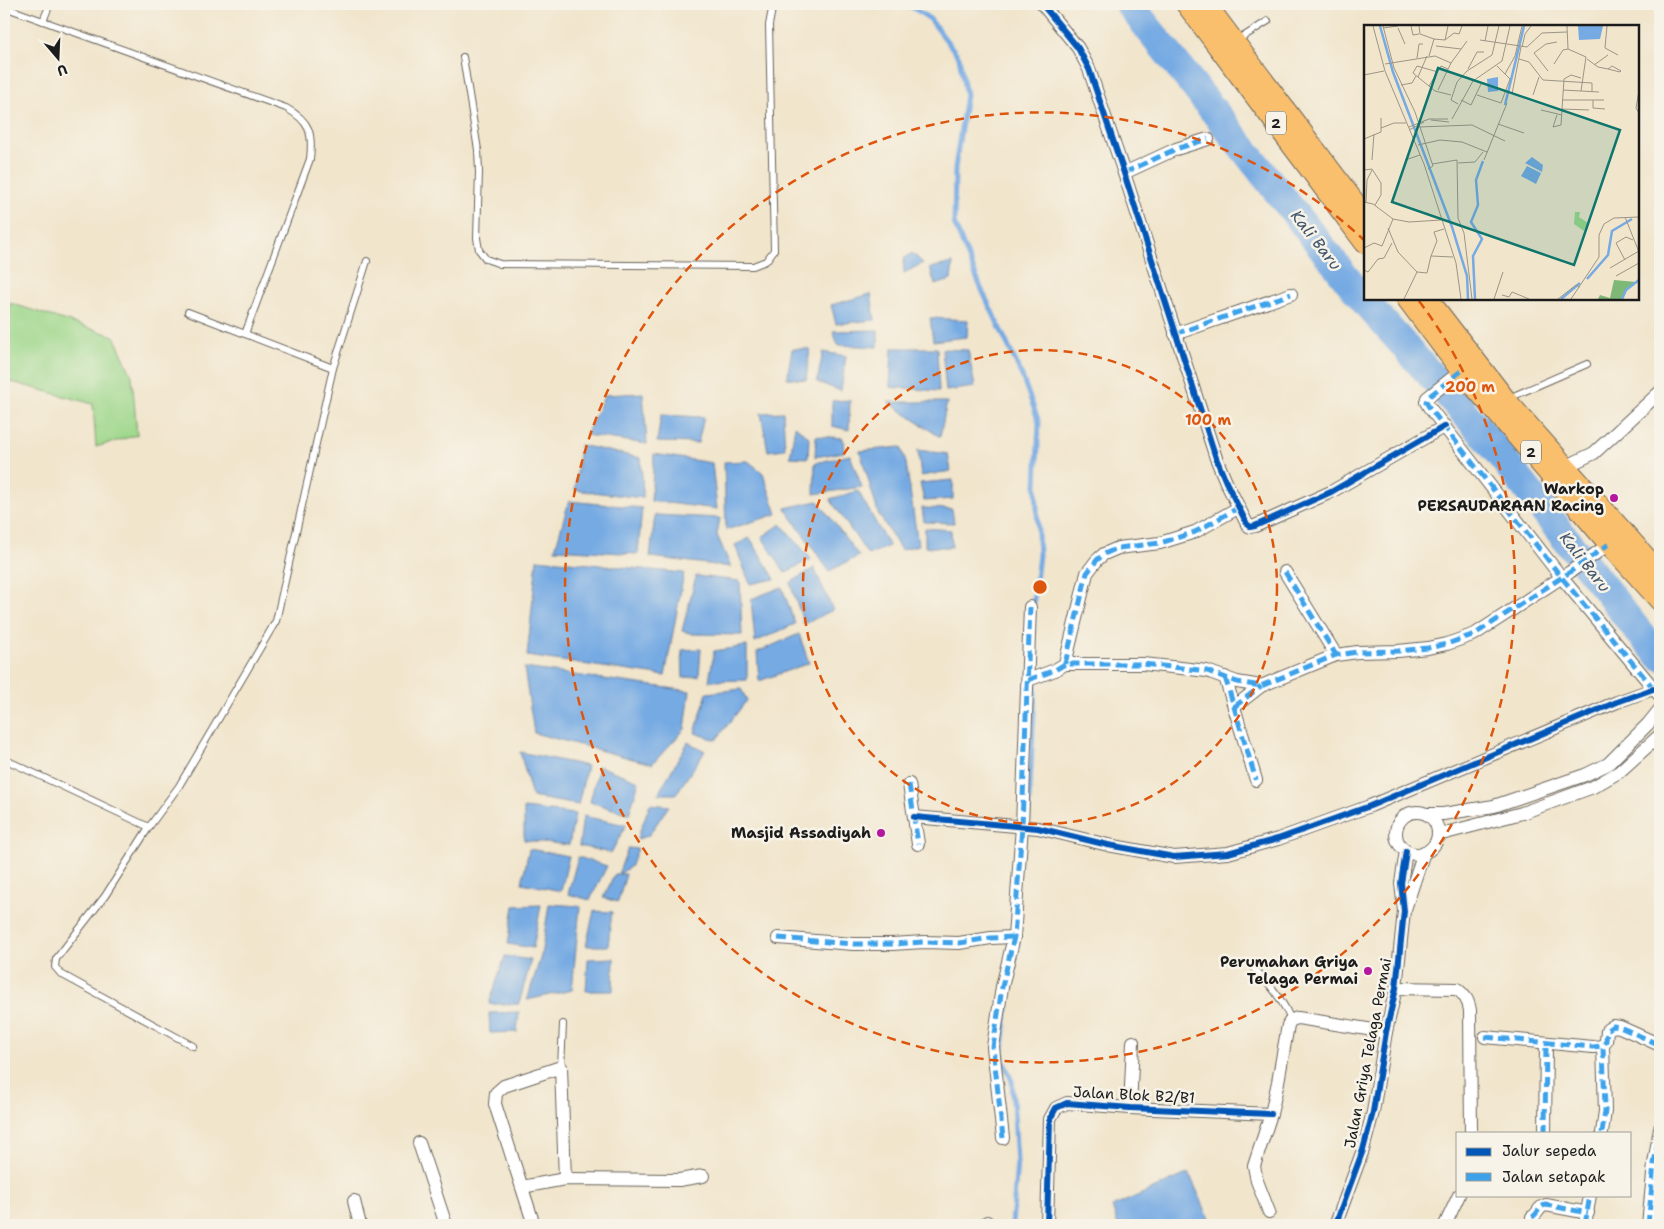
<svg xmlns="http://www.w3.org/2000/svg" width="1664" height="1229" font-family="'Shantell Sans',sans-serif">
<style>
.green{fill:#9dd78a;stroke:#5c7a53}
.water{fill:#76aae3;stroke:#496380}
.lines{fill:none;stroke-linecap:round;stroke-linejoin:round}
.stream{stroke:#76aae3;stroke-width:5}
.river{stroke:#76aae3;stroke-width:29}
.service-casing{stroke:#67625a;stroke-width:8}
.minor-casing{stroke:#67625a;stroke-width:14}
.trunk-casing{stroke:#67625a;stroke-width:22}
.service{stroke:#fff;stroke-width:6}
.minor{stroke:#fff;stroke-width:12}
.trunk{stroke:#f9bf6d;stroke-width:20}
.quiet{stroke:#3da2ea;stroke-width:5;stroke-dasharray:10 5;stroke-linecap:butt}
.cycleway-casing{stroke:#f7f3e8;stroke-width:9}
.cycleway{stroke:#0057b8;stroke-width:6}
.ring{fill:none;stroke:#de560d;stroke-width:2.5;stroke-dasharray:9 6}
.poi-dot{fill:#b5179e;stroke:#f7f3e8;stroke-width:2}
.labels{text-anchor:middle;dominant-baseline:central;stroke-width:5;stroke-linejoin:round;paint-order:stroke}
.shield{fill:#f7f3e8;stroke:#5e5c59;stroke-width:1}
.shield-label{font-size:14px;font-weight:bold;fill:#1c1c1c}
.poi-label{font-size:15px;font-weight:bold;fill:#1c1c1c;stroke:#f7f3e8;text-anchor:end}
.street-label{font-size:15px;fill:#1c1c1c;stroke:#f7f3e8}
.water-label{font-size:16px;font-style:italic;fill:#40556c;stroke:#f7f3e8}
.inset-river{fill:none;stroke:#76aae3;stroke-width:2.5}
.inset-road{fill:none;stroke:#9c9586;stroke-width:1}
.view{fill:#0f766e;fill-opacity:0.15;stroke:#0f766e;stroke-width:2.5}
.inset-edge{fill:none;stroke:#1c1c1c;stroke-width:2.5}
.centre{fill:#de560d;stroke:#f7f3e8;stroke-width:2.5}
.ring-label{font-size:15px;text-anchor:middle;font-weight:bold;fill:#de560d;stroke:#f7f3e8;stroke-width:5;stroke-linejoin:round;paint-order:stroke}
</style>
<rect width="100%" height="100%" fill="#f7f3e8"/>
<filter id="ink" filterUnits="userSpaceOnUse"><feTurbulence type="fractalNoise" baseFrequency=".02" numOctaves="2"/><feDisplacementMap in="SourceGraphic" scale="10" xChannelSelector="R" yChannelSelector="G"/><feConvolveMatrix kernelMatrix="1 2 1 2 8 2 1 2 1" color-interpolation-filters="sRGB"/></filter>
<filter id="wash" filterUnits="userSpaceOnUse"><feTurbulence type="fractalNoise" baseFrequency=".0096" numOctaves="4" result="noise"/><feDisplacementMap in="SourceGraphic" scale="20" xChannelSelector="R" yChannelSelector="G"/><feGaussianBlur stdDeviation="1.12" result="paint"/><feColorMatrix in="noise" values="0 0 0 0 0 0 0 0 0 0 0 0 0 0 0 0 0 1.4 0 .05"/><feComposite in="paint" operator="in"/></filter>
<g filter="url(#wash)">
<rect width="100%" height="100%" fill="#f1e5cc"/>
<polygon class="green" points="10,303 114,336 132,376 137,435 96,447 93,404 4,380"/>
<g class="water">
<polygon points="912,253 923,263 904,273 903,259"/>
<polygon points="953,263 951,280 935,285 930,268"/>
<polygon points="871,294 875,320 836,324 831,305"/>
<polygon points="930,318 968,320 967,337 933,341"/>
<polygon points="878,330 878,347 838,345 833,331"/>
<polygon points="892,348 937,348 939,391 890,387"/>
<polygon points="792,349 810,349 806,380 787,378"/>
<polygon points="942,349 968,350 975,387 946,391"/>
<polygon points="823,352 846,356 841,391 817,382"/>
<polygon points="643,393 647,444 586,435 605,395"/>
<polygon points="850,400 849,430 832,426 832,401"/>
<polygon points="888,402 947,402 940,437"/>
<polygon points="783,412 785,449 768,451 761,413"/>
<polygon points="661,415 704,417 698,443 657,442"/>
<polygon points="795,426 809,437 808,458 790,457"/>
<polygon points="816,436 843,438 844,452 815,457"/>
<polygon points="580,445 641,458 643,498 575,490"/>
<polygon points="901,447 906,463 918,545 901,550 878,513 860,451"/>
<polygon points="918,450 948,454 951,471 921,476"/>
<polygon points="654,454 712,463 717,509 651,501"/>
<polygon points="850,455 862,487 814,494 815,463"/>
<polygon points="748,461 763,473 777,514 726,530 724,462"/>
<polygon points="953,480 953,499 924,501 920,483"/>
<polygon points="858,491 889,546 868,555 830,499"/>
<polygon points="569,501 642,508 638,554 555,549"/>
<polygon points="818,501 859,556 829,571 785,508"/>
<polygon points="922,508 952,509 954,523 924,522"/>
<polygon points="655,515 720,518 717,535 731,567 650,557"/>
<polygon points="781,524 811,559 785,573 762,537"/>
<polygon points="925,528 951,530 952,547 925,547"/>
<polygon points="750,538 775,579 750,584 735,545"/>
<polygon points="537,559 684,573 665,676 527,656"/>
<polygon points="814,568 833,610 804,624 790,583"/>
<polygon points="696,576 740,581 742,635 693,634 682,631"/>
<polygon points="782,587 795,624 755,642 751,599"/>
<polygon points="799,634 809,663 759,681 757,652"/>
<polygon points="747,646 747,680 709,681 714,651"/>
<polygon points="701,649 699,676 683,678 682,650"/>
<polygon points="524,668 690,691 685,729 652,764 534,733"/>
<polygon points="741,689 747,700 716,740 695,733 707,693"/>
<polygon points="688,742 705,751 676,794 658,794"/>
<polygon points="520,752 587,766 578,805 532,797"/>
<polygon points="599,766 639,781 629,814 590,802"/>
<polygon points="650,804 669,806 648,836 637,839"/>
<polygon points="524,808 575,814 569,845 524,840"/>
<polygon points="583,816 626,825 611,853 579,846"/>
<polygon points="628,848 638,849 630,867 619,874 626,874 618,902 603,898 615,874 618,874"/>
<polygon points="529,849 569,856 561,891 522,883"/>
<polygon points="578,857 607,866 590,900 568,894"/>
<polygon points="549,904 580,906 572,990 527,1000 541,956"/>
<polygon points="541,905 533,948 508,944 514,906"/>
<polygon points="594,911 612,912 608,946 586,946"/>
<polygon points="505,956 531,960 519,1004 489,1004"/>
<polygon points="614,958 613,991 586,991 588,959"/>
<polygon points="519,1012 517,1032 490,1033 489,1013"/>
<polygon points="1189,1173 1212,1225 1118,1225 1112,1207"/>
</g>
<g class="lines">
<g class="stream">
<polyline points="907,4 930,19 959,57 966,95 955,168 954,223 981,288 1020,371 1039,422 1036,485 1039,555 1033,606"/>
<polyline points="1028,819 1035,691 1034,660"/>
<polyline points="1012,1225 1017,1162 1012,1081 1002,1058 1008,998 1015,956"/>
</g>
<polyline class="river" points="1129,4 1366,303 1486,437 1638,631 1660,656"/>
</g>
</g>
<g filter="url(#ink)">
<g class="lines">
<defs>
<g id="service">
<path d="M4,7L286,108C310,121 313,133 310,159L245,334"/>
<polyline points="43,21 50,4"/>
<polyline points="1238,40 1268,21"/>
<polyline points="463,57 478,150 479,172 477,238 479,250 486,259 500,264 753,266 766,261 774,250 769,25 773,4"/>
<polyline points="188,312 333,368"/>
<polyline points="1509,398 1587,364"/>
<polyline points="4,759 149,827"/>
<path d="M1254,969C1270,983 1283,1001 1291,1020"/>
<polyline points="193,1046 61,974 55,967 56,959 105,896 149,827 179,786 276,621 333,368 367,261"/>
<polyline points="561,1067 563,1024"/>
</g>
<g id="minor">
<polyline points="1042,4 1078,48 1089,69 1124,173 1216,458 1226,482 1247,524 1250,527 1255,526 1331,492 1445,426"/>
<polyline points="1124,173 1176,149 1208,139"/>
<polyline points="1175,334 1291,294"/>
<polyline points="1461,371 1427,398 1426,402 1429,407 1562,578 1660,696"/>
<polyline points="1565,467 1594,453 1660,392"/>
<polyline points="1285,572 1336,655"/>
<polyline points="1065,664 1087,573 1097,560 1104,554 1118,548 1160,543 1195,532 1238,508"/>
<polyline points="1225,677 1256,780"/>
<polyline points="1028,680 1055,670 1065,664 1143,664 1181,668 1207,671 1237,682 1261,686 1336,655 1358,652 1398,651 1428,648 1447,644 1475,634 1570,572 1609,544"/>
<polyline points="1234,707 1261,686"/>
<polyline points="909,784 918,844"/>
<circle cx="1417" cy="833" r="21"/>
<polyline points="1427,814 1443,814 1494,806 1585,775 1608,764 1648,724 1660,709"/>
<polyline points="914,817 1038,828 1108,845 1174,857 1228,853 1278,839 1370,806 1617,702 1653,689"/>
<polyline points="1438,835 1522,813 1593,787 1619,772 1660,735"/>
<polyline points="1405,909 1424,852"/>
<polyline points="778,938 853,944 892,944 924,942 959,943 991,938 1014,937"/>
<path d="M1396,988L1457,989C1465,995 1468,1000 1470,1010L1471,1133"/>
<polyline points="1485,1037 1593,1047 1603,1046"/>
<polyline points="1130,1108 1133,1042"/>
<polyline points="1545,1133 1546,1043"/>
<polyline points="1602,1133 1605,1111 1603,1046 1606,1041 1607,1030 1613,1026 1620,1027 1660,1045"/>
<polyline points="1003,1138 993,1047 1002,987 1014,937 1022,826 1030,607"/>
<polyline points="419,1143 446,1225"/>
<polyline points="522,1187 565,1179 679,1180 703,1176"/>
<polyline points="354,1201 360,1225"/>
<polyline points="1269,1212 1257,1181 1254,1166 1271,1114 1278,1082 1288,1025 1291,1020 1298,1018 1386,1032"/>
<path d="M1532,1217C1538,1215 1538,1206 1546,1205L1588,1213"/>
<polyline points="987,1222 987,1225"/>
<polyline points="534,1225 495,1104 496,1093 504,1086 561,1067 565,1179"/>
<polyline points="1047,1225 1050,1119 1056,1108 1067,1103 1130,1108 1271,1114"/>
<polyline points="1334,1225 1338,1218 1363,1150 1373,1112 1386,1032 1396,988 1404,911 1401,883 1406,851"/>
<polyline points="1445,1225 1459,1195"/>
<polyline points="1585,1225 1590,1195"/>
<polyline points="1648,1225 1654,1164 1660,1128"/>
</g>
<g id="trunk">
<polyline points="1186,4 1365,243"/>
<polyline points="1206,4 1365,216"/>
<polyline points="1407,299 1461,371 1609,544 1660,601"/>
<polyline points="1428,299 1506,400 1660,573"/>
</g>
</defs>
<use href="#service" class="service-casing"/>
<use href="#minor" class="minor-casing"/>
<use href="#trunk" class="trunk-casing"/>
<use href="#service" class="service"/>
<use href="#minor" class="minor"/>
<use href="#trunk" class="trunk"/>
<g class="quiet">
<polyline points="1124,173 1176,149 1208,139"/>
<polyline points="1175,334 1291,294"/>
<polyline points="1461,371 1427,398 1426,402 1429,407 1562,578 1660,696"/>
<polyline points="1285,572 1336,655"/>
<polyline points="1065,664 1087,573 1097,560 1104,554 1118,548 1160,543 1195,532 1238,508"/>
<polyline points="1225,677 1256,780"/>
<polyline points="1028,680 1055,670 1065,664 1143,664 1181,668 1207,671 1237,682 1261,686 1336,655 1358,652 1398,651 1428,648 1447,644 1475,634 1570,572 1609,544"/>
<polyline points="1234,707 1261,686"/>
<polyline points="909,784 918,844"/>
<polyline points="778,938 853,944 892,944 924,942 959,943 991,938 1014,937"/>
<polyline points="1485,1037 1593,1047 1603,1046"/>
<polyline points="1545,1133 1546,1043"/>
<polyline points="1602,1133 1605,1111 1603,1046 1606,1041 1607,1030 1613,1026 1620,1027 1660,1045"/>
<polyline points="1003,1138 993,1047 1002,987 1014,937 1022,826 1030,607"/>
<path d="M1532,1217C1538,1215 1538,1206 1546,1205L1588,1213"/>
<polyline points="1585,1225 1590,1195"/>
<polyline points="1648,1225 1654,1164 1660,1128"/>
</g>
<defs>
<g id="cycleway">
<polyline points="1042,4 1078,48 1089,69 1124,173 1216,458 1226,482 1247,524 1250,527 1255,526 1331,492 1445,426"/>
<polyline points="914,817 1038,828 1108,845 1174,857 1228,853 1278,839 1370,806 1617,702 1653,689"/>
<polyline points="1047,1225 1050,1119 1056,1108 1067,1103 1130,1108 1271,1114"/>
<polyline points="1334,1225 1338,1218 1363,1150 1373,1112 1386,1032 1396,988 1404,911 1401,883 1406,851"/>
</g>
</defs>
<use href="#cycleway" class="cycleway-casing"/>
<use href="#cycleway" class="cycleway"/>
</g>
</g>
<g class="ring">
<circle cx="1040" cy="587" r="237"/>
<path d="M1419 301A475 475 0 1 1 1364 240"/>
</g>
<g class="poi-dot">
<circle cx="1614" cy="498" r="5"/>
<circle cx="881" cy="833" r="5"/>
<circle cx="1368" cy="971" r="5"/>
</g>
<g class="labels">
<g class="shield">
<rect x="1266" y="111.5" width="20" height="23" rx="4"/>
<rect x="1521" y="440.5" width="20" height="23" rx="4"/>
</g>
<g class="shield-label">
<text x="1276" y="123">2</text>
<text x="1531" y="452">2</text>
</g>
<g class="poi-label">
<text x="1604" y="489">Warkop<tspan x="1604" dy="17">PERSAUDARAAN Racing</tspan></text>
<text x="871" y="833">Masjid Assadiyah</text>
<text x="1358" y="962">Perumahan Griya<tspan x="1358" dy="17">Telaga Permai</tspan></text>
</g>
<g class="street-label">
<text transform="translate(1368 1053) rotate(-79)">Jalan Griya Telaga Permai</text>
<text transform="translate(1134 1095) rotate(3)">Jalan Blok B2/B1</text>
</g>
<g class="water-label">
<text transform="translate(1316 240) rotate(52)">Kali Baru</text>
<text transform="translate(1585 562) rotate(52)">Kali Baru</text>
</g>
</g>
<g transform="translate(1364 25)">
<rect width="275" height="275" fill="#f1e5cc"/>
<path d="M211,187H216L215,192L224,198L220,206L210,199Z" fill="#9dd78a"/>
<path d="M250,255L272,257L262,264L257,274H234L236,270L246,273Z" fill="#7eb876"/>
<path d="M214,1H239L236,14L215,15ZM134,52V66L124,67L123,54ZM168,132L179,140L178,147L161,138ZM163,141L177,148L172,159L157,151Z" fill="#76aae3"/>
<path class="inset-river" d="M16,1L29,47L88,202L103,251L104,274M141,80L160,1M223,254L244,230L248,206L268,194M111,274L109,231L118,214L107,197L114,180L112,155L119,136M197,274L216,258M258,274L262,265L275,255"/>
<path class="inset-road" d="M9,1L21,46L60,139L92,238L97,274M19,1L30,43L51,87L69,141L64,144M47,1L49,10L55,9M55,1L56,9L70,14M203,1L204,24L222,32L217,66M243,1L241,23L254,30M19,3L34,1M34,3L41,19M81,15L90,8L95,9L98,1M116,15L163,22L178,8L203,7M121,16L124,1M72,21L97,24M158,22L161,9L167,1M65,31L70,14L81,15L84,1M53,33L55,19H59M155,34L165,37L179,55L228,58V66M223,34L234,42L244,44L256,47L257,46L248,41L244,44M21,39L71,31L87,38M190,39L199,25L204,24M230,40L244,30M104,44L113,27H120M184,46L170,28L182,19L193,17M74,47L53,41L49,48L71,66L87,70M141,49L151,31L158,1M0,50L20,46M54,52L63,31M37,60L48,58L52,51M65,61L77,41L84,44M74,65L87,38L103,16M199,65L235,67M275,66L272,83L275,88M148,69L157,22M113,70L137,78L146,54L133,41M169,70L175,52M97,75L107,80L117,59M198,75H240M229,75V83L241,84M94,79L87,75L93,57L103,46L128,30L135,1M198,84L225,85M177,85L198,90M193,90L189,102L197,100L200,54L207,50L217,53M88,94L109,56L138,36L146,1M67,95L85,97M134,99L160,108M45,102L65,94H84M55,102L108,100L141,116M17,103L30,98H42M45,105L60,97M0,114L17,107V93M54,120L76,115L98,117L123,127M8,135L10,109M41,135L56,130M120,135L143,78M94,138L111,137L119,127M68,139L93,135L94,193L100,208L108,274M0,145L8,144L17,158V170L11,180M0,177L9,179L29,194L45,197L77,195M2,177L3,155L8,145M261,192L275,227M24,203L34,227L53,247M0,223L10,218L18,221L29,194M67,231L73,216L70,207L80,204M261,235L252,218L262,212L269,215M246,243L275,226M0,245L4,247L14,234L20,233L28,218M252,251L275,238M138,270L145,272L148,267L165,274M40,274L53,247L63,248L67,231L89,232M130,274L139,247M194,274L212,260L216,262M207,274L235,232V210L240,199L250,193L275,192"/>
<path class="view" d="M74,43L256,105L210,240L28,177Z"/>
<rect width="275" height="275" class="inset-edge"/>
</g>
<circle cx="1040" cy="587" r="8" class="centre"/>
<g class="ring-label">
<text x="1470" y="392">200 m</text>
<text x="1208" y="425">100 m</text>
</g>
<rect width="1664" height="1229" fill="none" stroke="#f7f3e8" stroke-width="20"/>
<rect x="1456" y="1132" width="175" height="65" fill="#f7f3e8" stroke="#9f9d96"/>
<rect x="1466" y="1148" width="25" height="8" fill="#0057b8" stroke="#9f9d96"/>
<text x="1502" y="1156" font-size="15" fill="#1c1c1c">Jalur sepeda</text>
<rect x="1466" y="1173" width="25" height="8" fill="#3da2ea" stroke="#9f9d96"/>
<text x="1502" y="1182" font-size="15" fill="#1c1c1c">Jalan setapak</text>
<g transform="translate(58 58) rotate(161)" stroke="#f7f3e8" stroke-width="4" paint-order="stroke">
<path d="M0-4L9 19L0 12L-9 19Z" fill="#1c1c1c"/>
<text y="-8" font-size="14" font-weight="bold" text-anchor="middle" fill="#1c1c1c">U</text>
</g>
</svg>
